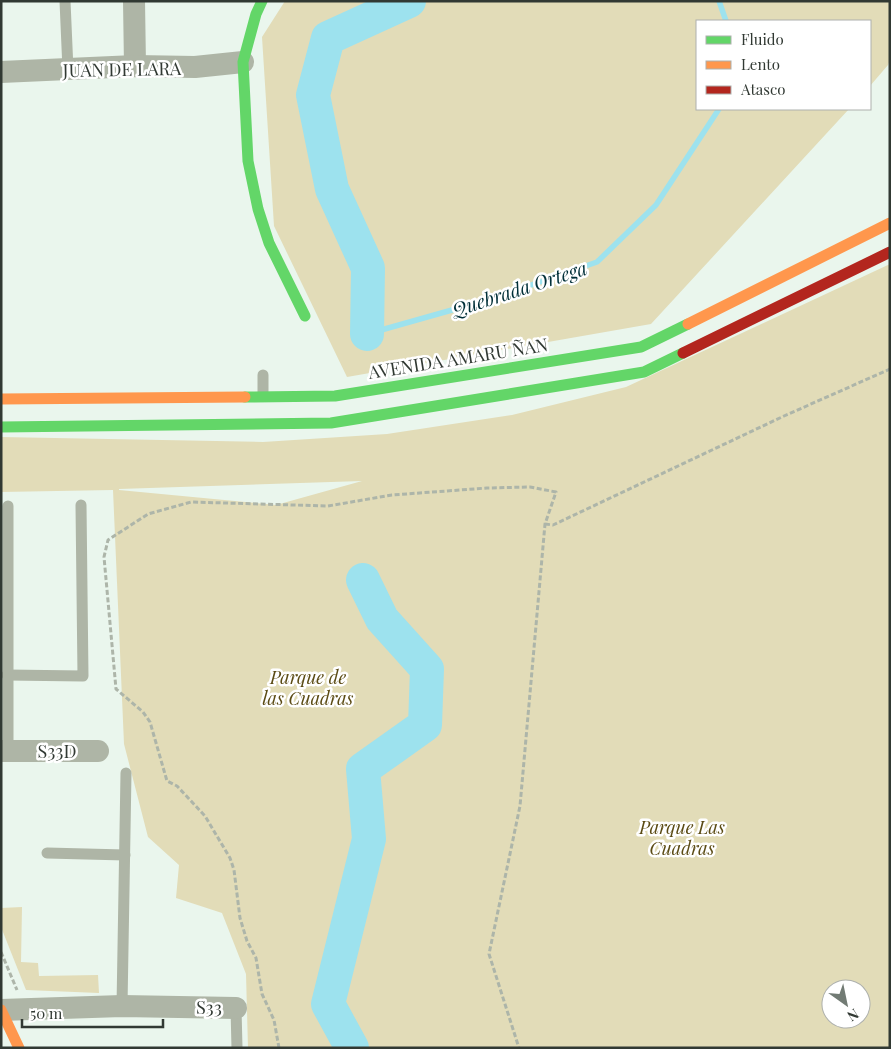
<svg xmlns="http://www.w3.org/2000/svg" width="891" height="1049" font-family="'Playfair Display',serif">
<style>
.green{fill:#e2dcb8;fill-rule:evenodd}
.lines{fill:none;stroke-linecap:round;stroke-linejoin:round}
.stream{stroke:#9de2ee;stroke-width:5.5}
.river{stroke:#9de2ee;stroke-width:34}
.path{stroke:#adb5a9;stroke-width:3;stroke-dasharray:5 2.5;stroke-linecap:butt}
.lane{stroke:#aeb5a6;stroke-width:11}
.street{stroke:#aeb5a6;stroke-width:22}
.fast{stroke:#63d668;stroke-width:11}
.slow{stroke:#ff974d;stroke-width:11}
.jam{stroke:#b3261e;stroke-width:11}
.labels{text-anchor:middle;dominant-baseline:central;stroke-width:5;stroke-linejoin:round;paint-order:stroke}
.street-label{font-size:18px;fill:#313933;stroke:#fff}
.park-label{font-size:18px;font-style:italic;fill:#5b4b14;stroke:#fff}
.water-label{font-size:19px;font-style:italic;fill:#002f38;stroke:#fff}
</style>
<rect width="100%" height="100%" fill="#eaf6ed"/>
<g class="green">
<polygon points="285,1 890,1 890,60 888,65 870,86 870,21 697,21 697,109 849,109 651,324 347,377 274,226 262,37"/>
<path d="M890,264V1048H248L246,974L222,913L176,898L179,865L148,837L124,744L113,490L1,492V437L263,442L387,434L512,415L626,387ZM362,481L276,505L119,490V489ZM831,989H861V1019H831Z"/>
<polygon points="22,907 21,962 38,963 39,976 98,975 99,993 26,990 1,927 1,908"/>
</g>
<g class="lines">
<g class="stream">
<polyline points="719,1 726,21"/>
<polyline points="367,334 491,299 597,262 656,205 719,109"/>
</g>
<g class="river">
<polyline points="367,334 368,268 332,189 313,95 328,38 409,1"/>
<polyline points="352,1048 328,1004 369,839 363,769 425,725 427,669 382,619 363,580"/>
</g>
<g class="path">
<polyline points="545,524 553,525 784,416 890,369"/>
<polyline points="1,952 17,990"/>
<polyline points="279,1048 274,1020 262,994 256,958 247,941 240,918 234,870 230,858 205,816 177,786 167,781 150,722 143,712 116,689 104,557 108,540 148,514 191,502 328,506 392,495 487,488 530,487 556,492 545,524 520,806 489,954 519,1048"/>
</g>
<g class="lane">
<polyline points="65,1 68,70"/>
<polyline points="263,375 263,396"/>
<polyline points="7,675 83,676 81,505"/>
<polyline points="8,751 8,506"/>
<polyline points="47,853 125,855"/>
<polyline points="122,1006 126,773"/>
<polyline points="236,1008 237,1048"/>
</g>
<g class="street">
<polyline points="134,1 135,66"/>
<polyline points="1,72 135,66 195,67 243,62"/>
<polyline points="1,751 98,751"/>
<polyline points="1,1010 122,1006 236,1008"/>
</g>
<g class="fast">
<polyline points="262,1 256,14 243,62 248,161 258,209 269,243 305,316"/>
<polyline points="245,397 335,396 641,347 688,324"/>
<polyline points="1,427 331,423 644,372 683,353"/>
</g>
<g class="slow">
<polyline points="688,324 890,223"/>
<polyline points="1,399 245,397"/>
<polyline points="1,1010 19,1048"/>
</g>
<polyline class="jam" points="683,353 890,252"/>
</g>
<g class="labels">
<g class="street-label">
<text transform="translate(122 69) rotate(-1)">JUAN DE LARA</text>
<text transform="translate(458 358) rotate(-9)">AVENIDA AMARU ÑAN</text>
<text x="57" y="751">S33D</text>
<text transform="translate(209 1007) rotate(1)">S33</text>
</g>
<g class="park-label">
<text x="308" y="677">Parque de<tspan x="308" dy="21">las Cuadras</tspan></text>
<text x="682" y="827">Parque Las<tspan x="682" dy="21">Cuadras</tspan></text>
</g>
<g class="water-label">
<text transform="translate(519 288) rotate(-18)">Quebrada Ortega</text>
</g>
</g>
<rect width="891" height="1049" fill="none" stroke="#313933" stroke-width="5"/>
<rect x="696" y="20" width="175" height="90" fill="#ffffff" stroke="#adb0ad"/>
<rect x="706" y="36" width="25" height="8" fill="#63d668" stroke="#adb0ad"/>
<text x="741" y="45" font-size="15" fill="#313933">Fluido</text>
<rect x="706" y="61" width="25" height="8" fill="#ff974d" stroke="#adb0ad"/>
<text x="741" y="70" font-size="15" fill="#313933">Lento</text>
<rect x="706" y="86" width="25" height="8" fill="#b3261e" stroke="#adb0ad"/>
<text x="741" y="95" font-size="15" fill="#313933">Atasco</text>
<g transform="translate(846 1004) rotate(147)"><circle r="24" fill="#ffffff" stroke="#adb0ad"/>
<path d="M0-4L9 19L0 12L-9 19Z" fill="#727b74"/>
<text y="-8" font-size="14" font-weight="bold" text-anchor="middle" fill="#313933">N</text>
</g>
<path d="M22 1019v8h141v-8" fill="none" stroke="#313933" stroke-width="2.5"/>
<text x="30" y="1019" font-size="15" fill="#313933" stroke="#ffffff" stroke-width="4" paint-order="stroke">50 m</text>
</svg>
